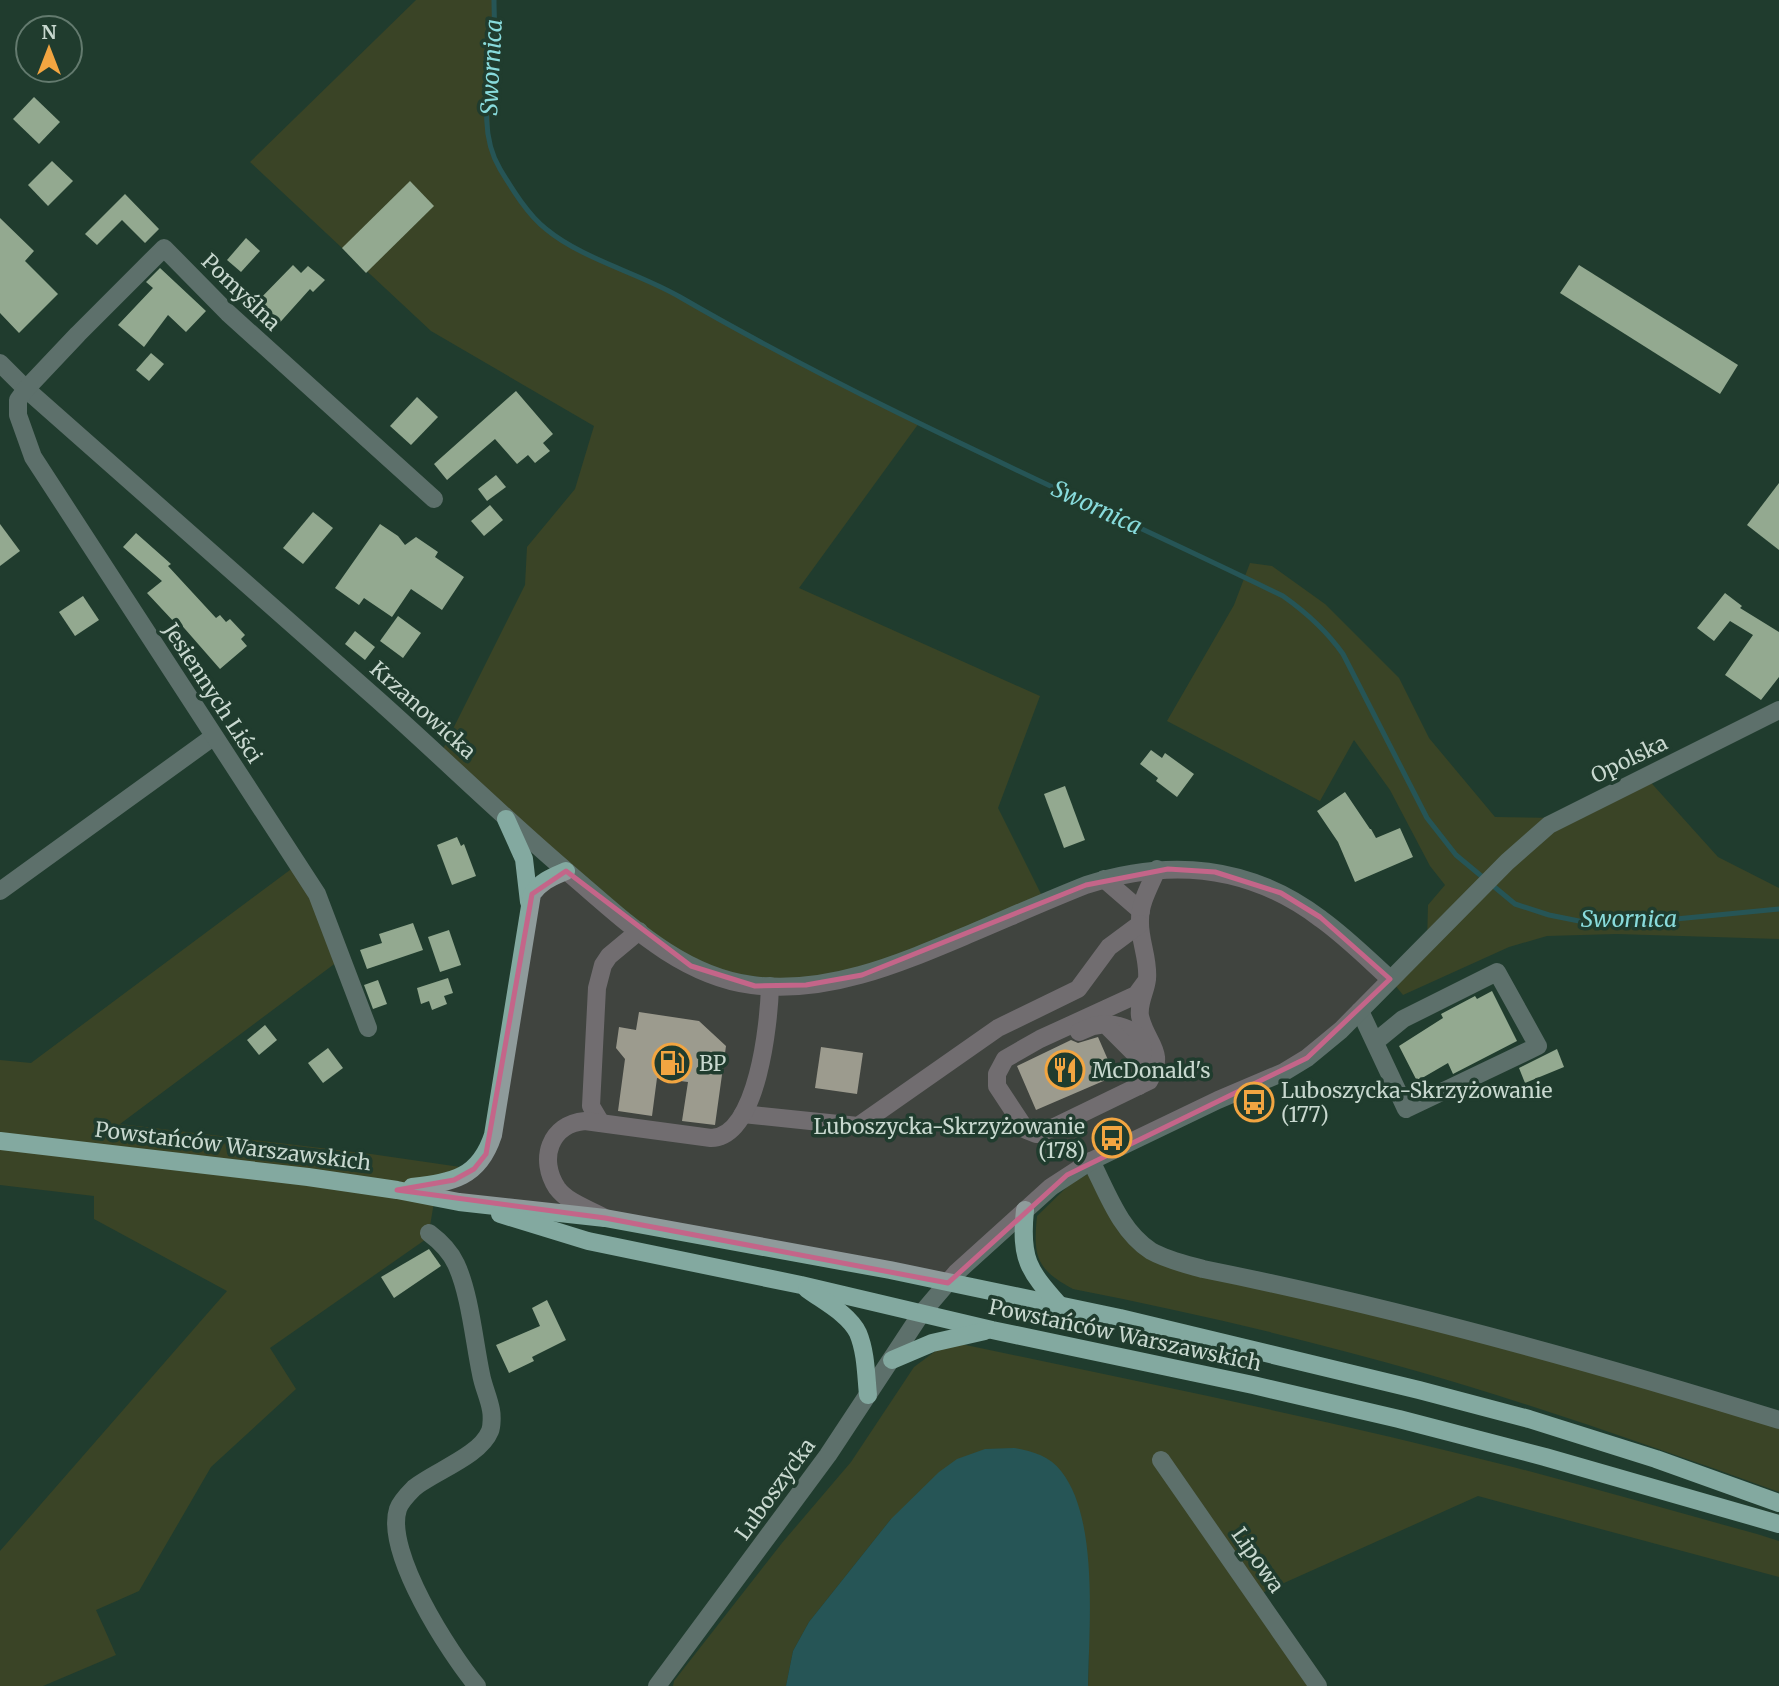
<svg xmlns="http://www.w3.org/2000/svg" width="1779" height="1686" font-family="Merriweather,serif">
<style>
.green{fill:#3a4426}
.water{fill:#265556}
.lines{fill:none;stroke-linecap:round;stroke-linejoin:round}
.stream{stroke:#265556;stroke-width:5}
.building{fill:#93a990}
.minor{stroke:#5d706b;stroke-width:18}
.major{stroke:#83a9a0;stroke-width:18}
.marked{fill:#c46589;fill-opacity:0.2;stroke:#c46589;stroke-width:5;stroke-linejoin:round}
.labels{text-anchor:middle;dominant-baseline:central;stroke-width:7;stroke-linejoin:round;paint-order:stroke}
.street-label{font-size:21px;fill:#c8d8cf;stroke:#203c2e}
.poi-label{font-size:21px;fill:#c8d8cf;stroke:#203c2e;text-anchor:start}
.water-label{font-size:23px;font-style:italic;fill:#88dbdc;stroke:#203c2e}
</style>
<rect width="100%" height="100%" fill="#203c2e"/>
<g class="green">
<polygon points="416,0 494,0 489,140 500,170 543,228 565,243 640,276 716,318 919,423 799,588 1040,696 998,808 1045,902 946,944 806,985 691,966 440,755 525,585 527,547 575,489 594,426 431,331 250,162"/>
<polygon points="1250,563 1272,566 1325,604 1399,678 1429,738 1495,817 1560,818 1645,776 1718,857 1779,888 1779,939 1616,934 1547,936 1509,947 1403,995 1390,979 1427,943 1428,905 1445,885 1430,866 1390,790 1354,740 1320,801 1167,721 1234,605"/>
<polygon points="298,864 341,959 120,1124 371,1154 474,1169 437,1184 429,1232 432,1235 270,1348 296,1389 211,1467 139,1591 96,1610 116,1655 43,1686 0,1686 0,1551 227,1291 94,1219 94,1196 0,1185 0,1060 31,1063"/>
<path d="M1088,1174L1153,1252L1779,1420V1492C1660,1449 1541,1407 1420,1372C1306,1339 1190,1312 1073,1289C1036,1269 1033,1257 1037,1216L1069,1185Z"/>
<path d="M961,1344C1145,1383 1330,1420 1513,1467C1594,1488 1676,1512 1757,1534L1779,1541V1577L1478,1496L1255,1596L1318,1686H1088C1089,1628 1093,1569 1079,1512L891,1519L809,1622L793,1651L786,1686H673L674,1681L782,1543L851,1462L914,1367L937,1350Z"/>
</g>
<path class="water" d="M1014,1448C1031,1451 1050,1456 1061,1471C1099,1518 1089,1627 1088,1686H786L793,1651L809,1622L891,1519L939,1472L957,1459L985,1449Z"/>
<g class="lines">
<path class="stream" d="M494,0C494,12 495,25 494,38C491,81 476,129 500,169C512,189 528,215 546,229C582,259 639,273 680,297C875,410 1081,498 1283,596C1307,613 1326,630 1343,654L1427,818L1456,855L1515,904L1549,915L1579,921L1645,922L1779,909"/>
</g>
<g class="building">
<polygon points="34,97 60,122 39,144 13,119"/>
<polygon points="52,161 73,181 48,206 28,185"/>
<polygon points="410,181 434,206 366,273 342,248"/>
<polygon points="125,194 159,229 145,243 122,220 97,245 85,234"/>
<polygon points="0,218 34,251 25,261 58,294 19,333 0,313"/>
<polygon points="246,238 260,251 241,272 227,260"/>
<polygon points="293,265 301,273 308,266 325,280 313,292 310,289 275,328 252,307"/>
<polygon points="1579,265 1738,365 1720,394 1560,293"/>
<polygon points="160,268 206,311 186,332 168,315 144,347 118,325 153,288 146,282"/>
<polygon points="151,353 164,364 149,381 136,370"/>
<polygon points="516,391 553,434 543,443 550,451 535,463 528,455 517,464 495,439 447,480 434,464"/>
<polygon points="417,397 438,417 411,445 390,426"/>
<polygon points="496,475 506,487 487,501 478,489"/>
<polygon points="1779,483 1779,550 1747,525"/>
<polygon points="490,505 503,520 484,536 471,521"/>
<polygon points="313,512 333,528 303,564 283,548"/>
<polygon points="0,524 20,551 0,566"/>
<polygon points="380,524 398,536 405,545 416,537 438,552 435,557 464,577 442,610 411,589 392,617 364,598 359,605 335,588"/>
<polygon points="136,533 171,564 168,566 216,618 220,615 226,622 230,619 245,635 241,639 247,646 220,669 178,621 175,623 147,593 162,581 123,547"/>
<polygon points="1725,593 1742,606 1740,608 1779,632 1779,677 1761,700 1725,675 1753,635 1730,621 1714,641 1697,628"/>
<polygon points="83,596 99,620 75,636 59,612"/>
<polygon points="398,616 421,633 403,658 380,641"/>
<polygon points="355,631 375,647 365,660 345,644"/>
<polygon points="1151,750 1162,758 1165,753 1194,774 1177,797 1156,781 1158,778 1140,764"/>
<polygon points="1065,786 1085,840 1064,848 1044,794"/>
<polygon points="1345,792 1370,829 1371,829 1376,838 1400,828 1413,857 1355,882 1338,842 1317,811"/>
<polygon points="457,837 461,846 464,844 476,876 452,885 437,845"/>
<polygon points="413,923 423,950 367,969 360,950 382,943 379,934"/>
<polygon points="449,930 461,965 440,972 428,937"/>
<polygon points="448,978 453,993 444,996 447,1004 432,1010 429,1001 421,1004 417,988"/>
<polygon points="378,980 387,1004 373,1009 364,985"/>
<polygon points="1492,991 1517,1041 1453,1074 1448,1063 1417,1081 1399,1046 1443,1018 1441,1014 1475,996 1477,999"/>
<polygon points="639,1012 699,1021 726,1046 715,1125 682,1121 688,1082 657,1078 652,1116 618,1111 625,1059 616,1048 619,1027 636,1030"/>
<polygon points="265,1025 277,1040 259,1055 247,1040"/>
<polygon points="1098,1037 1115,1076 1036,1110 1017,1066 1071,1040 1078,1043"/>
<polygon points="821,1047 863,1053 857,1094 815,1088"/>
<polygon points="328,1048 343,1068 323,1083 308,1063"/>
<polygon points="1557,1049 1564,1067 1525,1083 1519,1068"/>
<polygon points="429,1249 441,1266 394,1298 381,1277"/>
<polygon points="547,1300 566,1340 532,1357 534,1361 509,1373 496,1345 540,1326 532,1308"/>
</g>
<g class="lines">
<g class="minor">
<path d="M0,363L26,389C143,493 261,596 378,700C443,758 505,819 571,875C624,920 680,976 752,985C829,995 903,962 972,933C1010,917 1048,900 1086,885C1169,858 1250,865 1321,919C1346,937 1368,959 1390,979"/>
<polyline points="1104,879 1141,911"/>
<polyline points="0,891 213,737"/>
<path d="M1147,980L1136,995L1040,1039L1005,1059L997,1074V1086L1026,1130L1036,1134L1050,1129L1149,1081C1167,1051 1146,1044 1140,1016C1138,1003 1146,991 1147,979C1149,959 1139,940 1140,920C1140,902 1150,886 1157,869"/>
<polyline points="1360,1011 1406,1109 1538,1046 1497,972 1403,1019 1375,1042"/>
<path d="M1105,1024C1124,1025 1144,1032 1143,1054"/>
<polyline points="368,1028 317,894 33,457 18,415 18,400 26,389 78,334 164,248 228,313 434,499"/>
<polyline points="1079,1032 1093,1026 1105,1024 1142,1061 1139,1086"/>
<polyline points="743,1114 858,1126 998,1028 1078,989 1109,947 1140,924"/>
<polyline points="601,1123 591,1106 597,988 603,965 609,956 639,931"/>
<path d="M1091,1161C1107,1192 1120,1231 1151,1251C1167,1260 1185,1264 1203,1269C1398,1308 1589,1361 1779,1420"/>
<path d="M605,1218C589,1209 568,1203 557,1188C538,1159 550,1124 585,1121L711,1138C758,1137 769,1022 770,986"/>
<path d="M429,1233C441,1242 450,1251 456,1264C470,1294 474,1341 481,1374C483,1386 489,1398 491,1410C492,1415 492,1426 490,1431C480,1456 435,1471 414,1488C409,1493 400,1503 398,1509C384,1552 450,1654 477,1686"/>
<polyline points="1161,1460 1318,1686"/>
<polyline points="657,1686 828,1455 921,1314 956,1273 1051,1187 1091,1161 1218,1100 1284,1072 1307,1058 1341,1030 1507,862 1549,825 1779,710"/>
</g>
<g class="major">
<polyline points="506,819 524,859 529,902"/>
<polyline points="0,1141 308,1177 397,1190 459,1202 605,1218 890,1270 1120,1318 1419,1390 1529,1419 1656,1459 1779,1503"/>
<path d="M412,1187C453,1182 479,1178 493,1135L532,894C541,881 552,877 566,871"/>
<path d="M1025,1210C1020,1259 1028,1270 1060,1306"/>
<polyline points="500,1214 588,1241 801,1285 992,1330 1253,1385 1399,1419 1545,1457 1779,1524"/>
<path d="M807,1289C823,1301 849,1314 858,1333C866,1352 866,1375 868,1395"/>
<polyline points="892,1360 932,1343 985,1331"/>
</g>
</g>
<path class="marked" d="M1168,869L1215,872L1281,893L1320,917L1390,979L1307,1058L1067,1175L948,1283L605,1218L397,1190L454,1180L474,1169L486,1154L532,894L566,871L691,966L755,986L806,985L862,975L1086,885Z"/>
<defs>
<symbol id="fuel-ring" viewBox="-11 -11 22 22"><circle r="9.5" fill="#203c2e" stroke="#f2a541" stroke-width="1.5"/><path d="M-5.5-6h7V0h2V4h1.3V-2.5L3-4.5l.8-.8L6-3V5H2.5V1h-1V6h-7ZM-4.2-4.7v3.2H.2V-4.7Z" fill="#f2a541"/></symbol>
<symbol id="restaurant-ring" viewBox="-11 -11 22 22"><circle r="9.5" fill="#203c2e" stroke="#f2a541" stroke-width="1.5"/><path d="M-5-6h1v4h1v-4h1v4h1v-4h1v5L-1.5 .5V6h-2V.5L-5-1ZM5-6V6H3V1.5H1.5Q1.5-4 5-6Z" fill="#f2a541"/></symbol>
<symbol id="bus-ring" viewBox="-11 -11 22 22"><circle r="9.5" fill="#203c2e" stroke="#f2a541" stroke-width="1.5"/><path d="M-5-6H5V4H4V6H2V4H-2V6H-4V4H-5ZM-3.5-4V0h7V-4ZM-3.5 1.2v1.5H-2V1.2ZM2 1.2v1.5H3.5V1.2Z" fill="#f2a541"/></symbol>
</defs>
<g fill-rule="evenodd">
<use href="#fuel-ring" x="650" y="1041" width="44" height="44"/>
<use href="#restaurant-ring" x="1043" y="1048" width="44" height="44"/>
<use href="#bus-ring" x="1232" y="1080" width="44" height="44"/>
<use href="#bus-ring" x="1090" y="1116" width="44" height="44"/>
</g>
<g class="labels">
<g class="street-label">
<text transform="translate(241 292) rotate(44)">Pomyślna</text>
<text transform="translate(213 693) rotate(57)">Jesiennych Liści</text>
<text transform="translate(423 710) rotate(42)">Krzanowicka</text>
<text transform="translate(1629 759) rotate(-26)">Opolska</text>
<text transform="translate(233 1146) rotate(7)">Powstańców Warszawskich</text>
<text transform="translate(1125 1335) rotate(12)">Powstańców Warszawskich</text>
<text transform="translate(775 1489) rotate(-54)">Luboszycka</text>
<text transform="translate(1258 1560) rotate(55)">Lipowa</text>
</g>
<g class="poi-label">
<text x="699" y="1063">BP</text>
<text x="1092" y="1070">McDonald's</text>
<text x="1281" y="1090">Luboszycka-Skrzyżowanie<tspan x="1281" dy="24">(177)</tspan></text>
<text x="1085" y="1126" text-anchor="end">Luboszycka-Skrzyżowanie<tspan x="1085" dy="24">(178)</tspan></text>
</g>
<g class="water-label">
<text transform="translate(491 67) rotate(-87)">Swornica</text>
<text transform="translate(1097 507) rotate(25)">Swornica</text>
<text x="1629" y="918">Swornica</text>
</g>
</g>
<g transform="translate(49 49)"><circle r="33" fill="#203c2e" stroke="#637a6e" stroke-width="2"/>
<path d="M0-5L12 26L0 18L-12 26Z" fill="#f2a541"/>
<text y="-10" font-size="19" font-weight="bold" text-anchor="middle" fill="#c8d8cf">N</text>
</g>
</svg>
